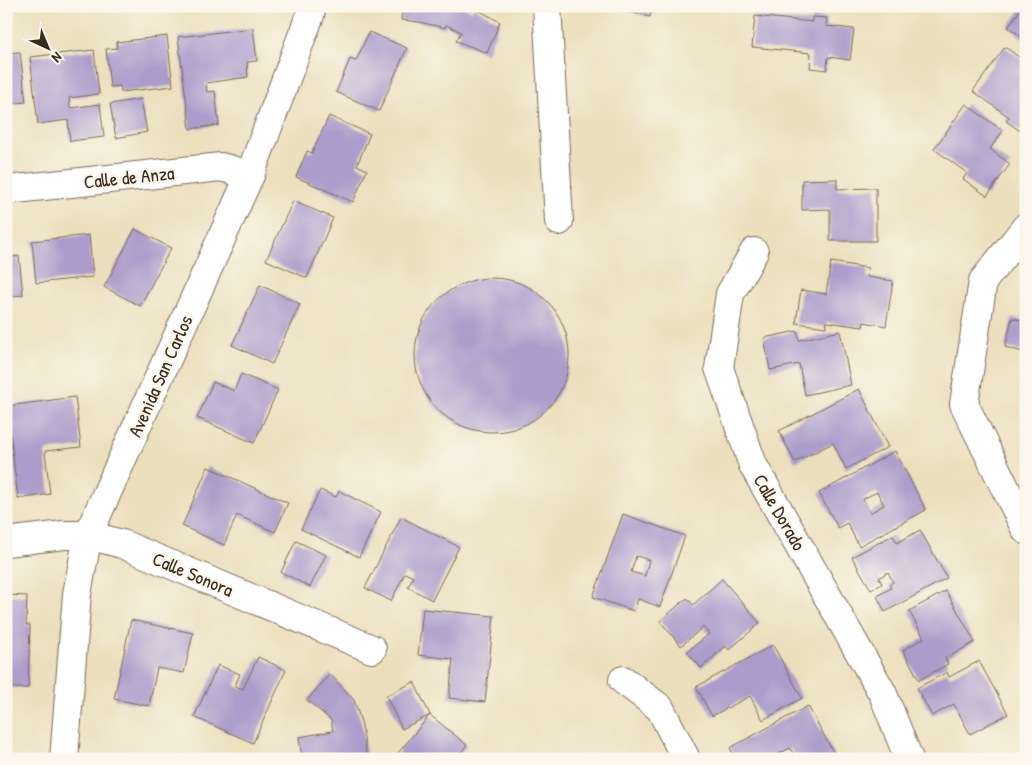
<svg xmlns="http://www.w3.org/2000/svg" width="1032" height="765" font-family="'Patrick Hand',sans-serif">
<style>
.building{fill:#ab9dcb;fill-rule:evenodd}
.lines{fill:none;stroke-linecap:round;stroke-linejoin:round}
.minor-casing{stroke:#796956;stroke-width:30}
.minor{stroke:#fff;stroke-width:28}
.labels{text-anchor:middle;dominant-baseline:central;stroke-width:5;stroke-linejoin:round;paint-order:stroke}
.street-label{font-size:19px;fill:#3b2a1e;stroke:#fbf7ec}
</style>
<rect width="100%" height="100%" fill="#fbf7ec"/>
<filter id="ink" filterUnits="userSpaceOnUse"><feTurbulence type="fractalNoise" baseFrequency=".02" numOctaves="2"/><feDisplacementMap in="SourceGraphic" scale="10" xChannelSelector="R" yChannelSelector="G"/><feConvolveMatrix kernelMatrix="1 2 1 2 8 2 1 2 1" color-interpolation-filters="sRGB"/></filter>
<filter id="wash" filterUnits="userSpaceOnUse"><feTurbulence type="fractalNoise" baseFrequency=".0096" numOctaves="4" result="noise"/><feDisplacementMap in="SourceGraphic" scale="20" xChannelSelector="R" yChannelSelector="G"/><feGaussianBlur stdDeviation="1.12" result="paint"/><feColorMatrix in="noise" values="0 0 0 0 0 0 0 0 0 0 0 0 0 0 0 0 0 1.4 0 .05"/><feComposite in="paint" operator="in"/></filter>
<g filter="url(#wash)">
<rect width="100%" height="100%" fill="#ecdfbd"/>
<g id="blocks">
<g class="building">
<polygon points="403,6 462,6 472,11 473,7 500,22 487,53 456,41 461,32 446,25 445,28 419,22 401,20"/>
<polygon points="608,6 653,6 650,17"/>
<polygon points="1021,9 1026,12 1026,40 1008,27"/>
<polygon points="755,16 812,22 812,17 827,18 826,26 854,29 850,60 828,57 827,70 810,68 811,53 752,47"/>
<polygon points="253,28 257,61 247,62 248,77 206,83 207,92 215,91 219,125 190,129 178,37"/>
<polygon points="369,32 407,48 379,111 336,92 350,59 356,61"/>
<polygon points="167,36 173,86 121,92 120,86 110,87 106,49 117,48 116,42"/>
<polygon points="1005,47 1026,62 1026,135 1006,121 1009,117 973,91"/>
<polygon points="94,50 99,94 69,98 70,108 100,104 104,137 70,141 68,120 38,124 30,57"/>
<polygon points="20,52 26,102 6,104 6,53"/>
<polygon points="141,99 147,132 116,138 110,104"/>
<polygon points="966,104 1003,131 990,149 1010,164 987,196 963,179 967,173 934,149"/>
<polygon points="329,116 370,134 357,165 367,170 353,202 296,177 307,151 312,153"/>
<polygon points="837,179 837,189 876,188 876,241 830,241 830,209 802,210 802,180"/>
<polygon points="293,201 333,218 307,278 266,260"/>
<polygon points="135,229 171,248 140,306 104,287"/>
<polygon points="89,235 93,277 36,283 32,241"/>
<polygon points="19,256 23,295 6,297 6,258"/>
<polygon points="831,262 868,268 867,277 893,281 886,326 864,322 863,327 827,322 826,327 796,323 801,290 826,294"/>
<circle cx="492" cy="355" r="77"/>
<polygon points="260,285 300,304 272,364 232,345"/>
<polygon points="1012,318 1026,321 1026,353 1005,347"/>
<polygon points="797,331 799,340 840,331 851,385 805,395 799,364 770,370 764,338"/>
<polygon points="241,374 278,390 254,443 197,418 213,382 234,391"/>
<polygon points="859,389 888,447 846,469 833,443 795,462 779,431"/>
<polygon points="75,397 81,447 45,451 50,494 18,499 7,406"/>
<path d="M895,451L926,510L859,546L847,523L838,528L819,493ZM877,492L884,505L870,513L863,499Z"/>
<polygon points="208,467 288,503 275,532 237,515 224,545 182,526"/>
<polygon points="320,490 336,497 339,491 381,512 359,557 301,529"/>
<path d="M623,514L685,536L660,607L638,599L634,611L593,597ZM636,556L649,560L645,576L631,572Z"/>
<polygon points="401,517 459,547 432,600 408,587 413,577 405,573 391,601 365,588"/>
<polygon points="920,530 947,578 885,612 877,596 891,588 889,585 893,582 888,572 879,578 882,584 871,590 852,557 893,535 897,543"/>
<polygon points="296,541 326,555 310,587 281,572"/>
<polygon points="722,579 760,623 729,650 726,646 701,668 687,652 709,634 703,627 681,646 660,621 687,598 693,605"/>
<polygon points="946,591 975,642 945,659 948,664 919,680 903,650 924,638 909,611"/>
<polygon points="6,595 27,596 26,625 30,625 28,688 6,688"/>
<polygon points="423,609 494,616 485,702 449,698 453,659 418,655"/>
<polygon points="131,620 193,633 184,673 157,668 149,706 114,699"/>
<polygon points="773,645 802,698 763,720 750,696 712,716 696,687"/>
<polygon points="258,657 286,670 253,743 194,717 218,665 240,674 235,686 243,689"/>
<polygon points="979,661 1008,714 970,734 954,704 932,716 917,688 947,672 949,677"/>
<polygon points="330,674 354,700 362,725 367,759 302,759 299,737 333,731 331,720 307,700"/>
<polygon points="414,682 430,715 402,729 386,696"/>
<polygon points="808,706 837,759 796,759 790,748 773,757 774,759 736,759 730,748"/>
<polygon points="430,715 467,745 456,759 393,759"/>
</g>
</g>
</g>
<g filter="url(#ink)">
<use href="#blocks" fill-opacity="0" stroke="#796956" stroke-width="1"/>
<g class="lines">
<defs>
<g id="minor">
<polyline points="547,6 559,221"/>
<polyline points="6,190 221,167 250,175"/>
<polyline points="1026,227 983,281 964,404 1026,530"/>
<polyline points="754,252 730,294 719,368 753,465 883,694 909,759"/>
<polyline points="6,542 64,535 88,535 122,544 372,649"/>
<polyline points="623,680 660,708 686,759"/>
<polyline points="64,759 77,594 88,535 250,175 310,15 312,6"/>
</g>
</defs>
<use href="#minor" class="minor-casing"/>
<use href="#minor" class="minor"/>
</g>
</g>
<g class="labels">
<g class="street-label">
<text transform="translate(129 177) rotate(-6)">Calle de Anza</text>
<text transform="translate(160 376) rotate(-66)">Avenida San Carlos</text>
<text transform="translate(780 512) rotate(60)">Calle Dorado</text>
<text transform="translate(193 574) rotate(23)">Calle Sonora</text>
</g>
</g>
<rect width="1032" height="765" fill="none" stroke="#fbf7ec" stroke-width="25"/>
<g transform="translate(48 48) rotate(136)" stroke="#fbf7ec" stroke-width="4" paint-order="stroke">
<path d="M0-4L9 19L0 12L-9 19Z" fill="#3b2a1e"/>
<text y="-8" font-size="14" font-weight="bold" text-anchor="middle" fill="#3b2a1e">N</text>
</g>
</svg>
